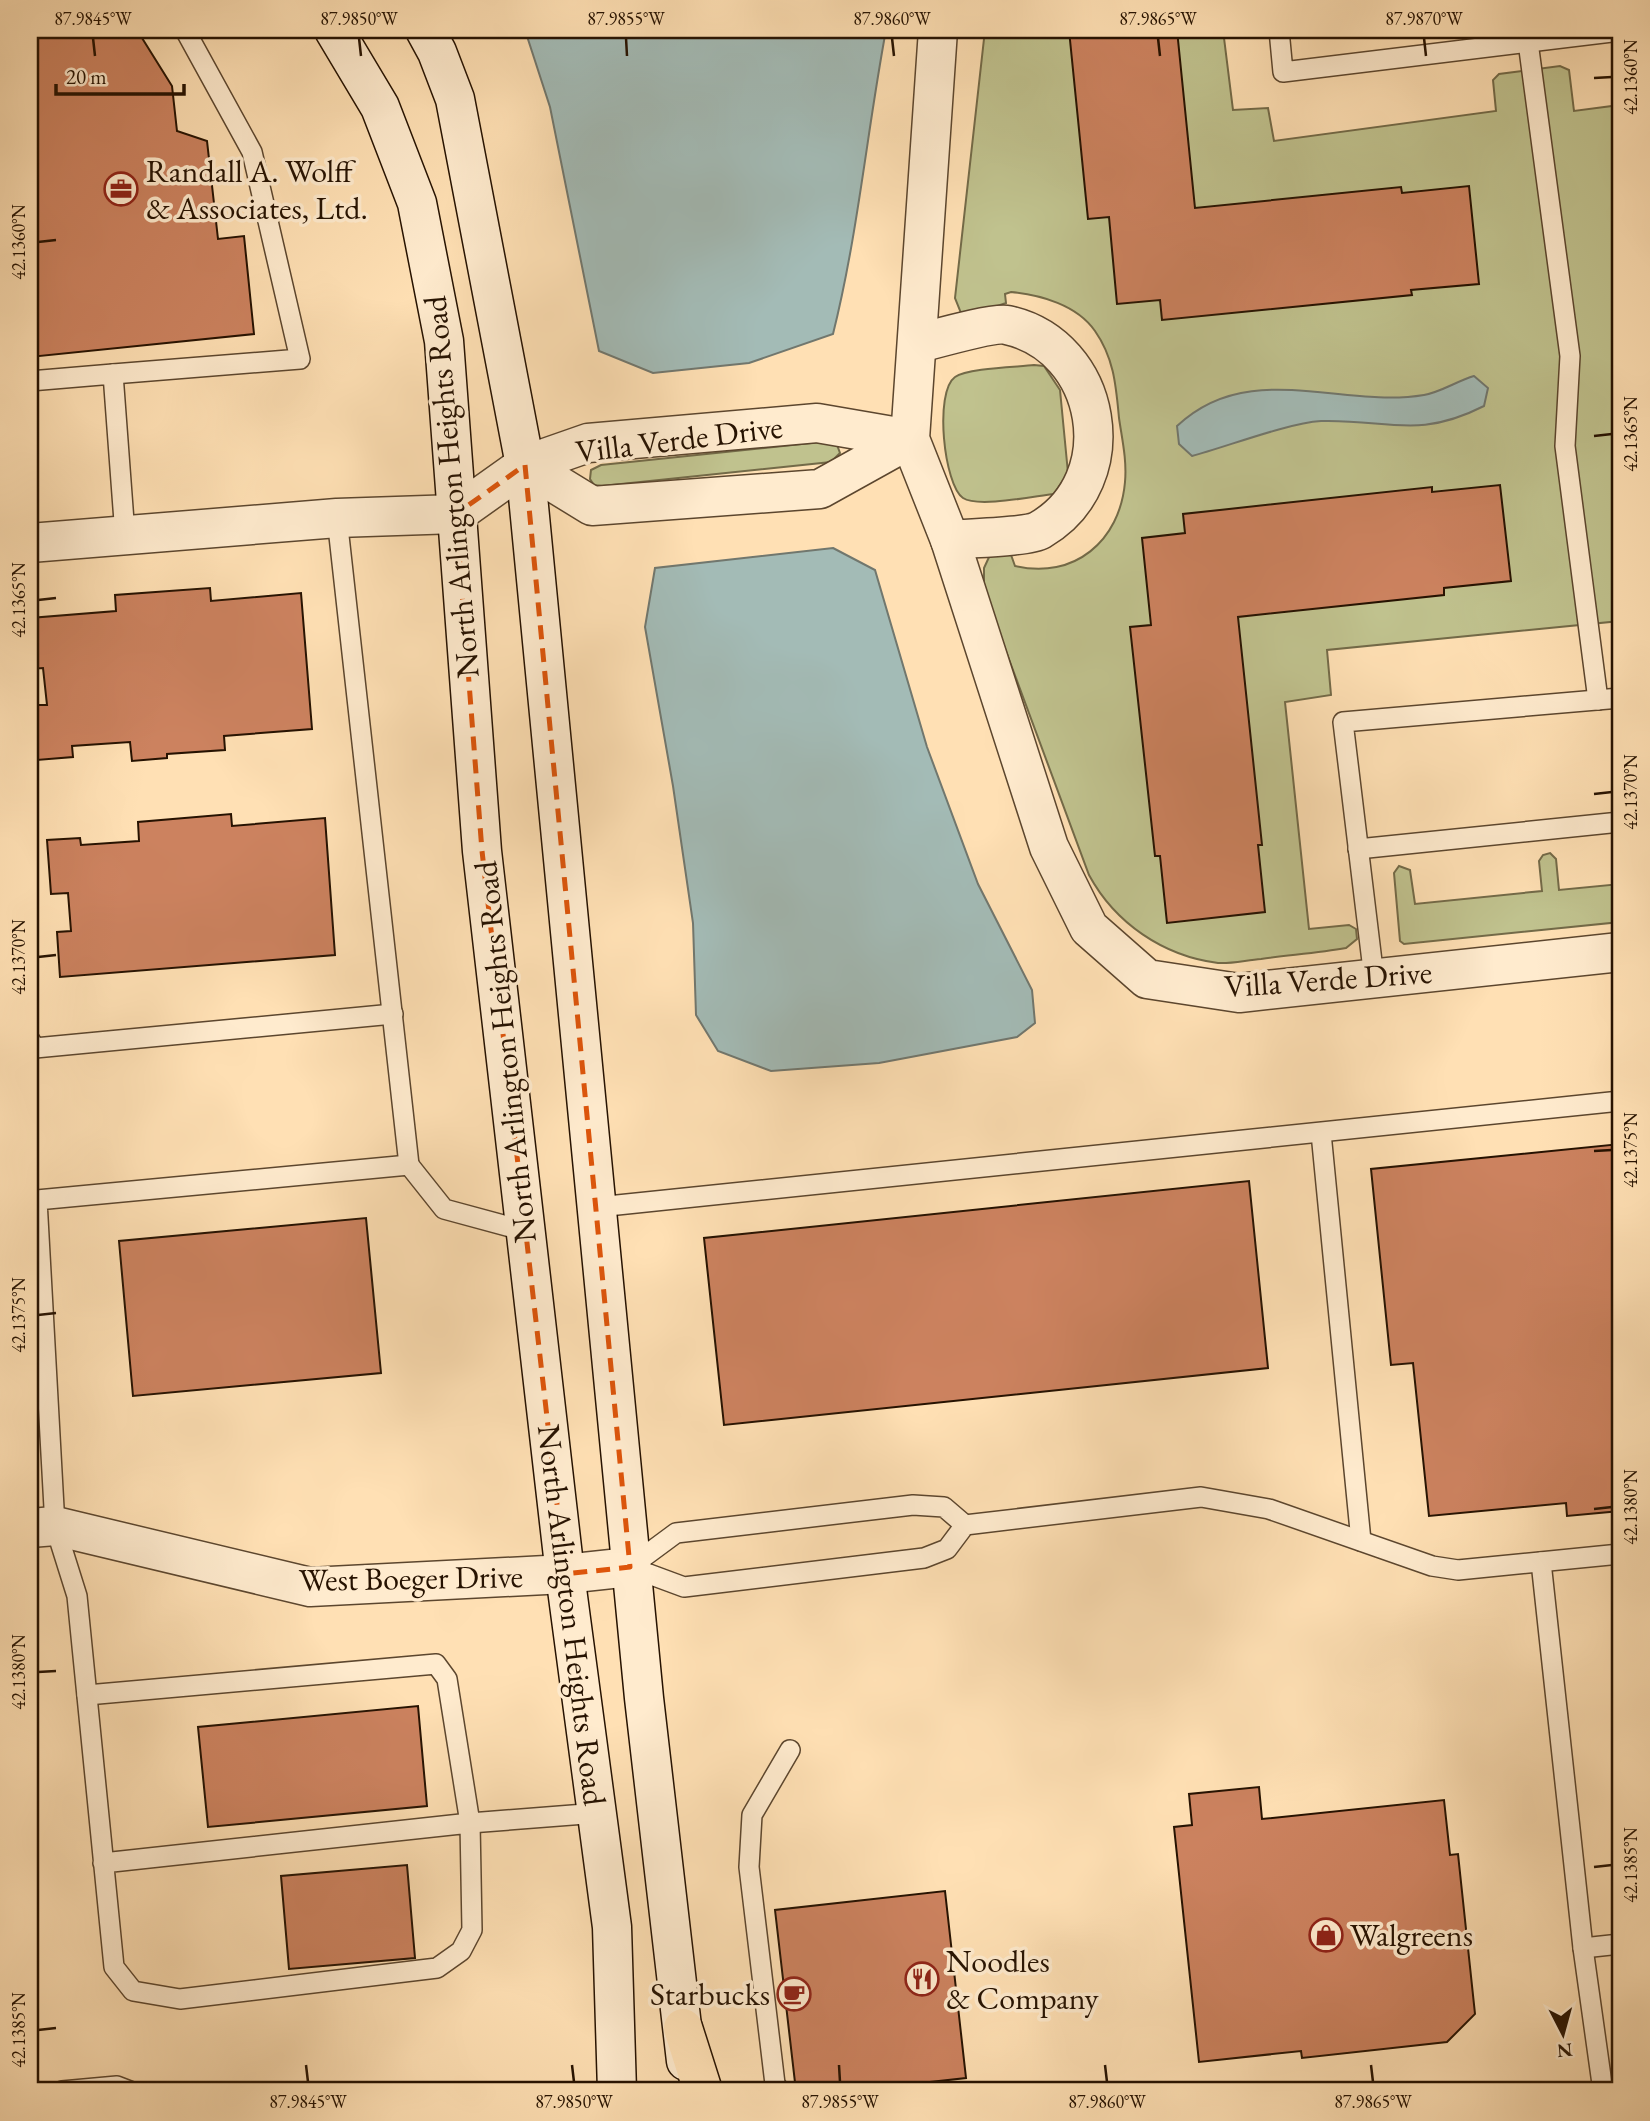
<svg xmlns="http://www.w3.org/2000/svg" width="1650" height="2121" font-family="'EB Garamond',serif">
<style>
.green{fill:#c0c28e;stroke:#736a48;stroke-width:2}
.water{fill:#a3bbb6;stroke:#71776e;stroke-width:2}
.building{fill:#cc825f;stroke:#261201;stroke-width:2}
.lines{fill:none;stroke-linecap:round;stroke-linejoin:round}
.service-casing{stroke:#5c462e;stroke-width:22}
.minor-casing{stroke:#5c462e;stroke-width:41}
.secondary-casing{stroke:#261201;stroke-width:41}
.primary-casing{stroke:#261201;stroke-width:41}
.service{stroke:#ffebce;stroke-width:19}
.minor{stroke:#ffebce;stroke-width:38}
.secondary{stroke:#ffebce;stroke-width:38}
.primary{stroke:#ffe0b4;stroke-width:38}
.marked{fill:none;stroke:#de550b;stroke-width:5;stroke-dasharray:14 9;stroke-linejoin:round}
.ticks{fill:none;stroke:#261201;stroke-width:2.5}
.labels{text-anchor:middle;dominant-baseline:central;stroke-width:7;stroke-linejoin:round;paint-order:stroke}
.poi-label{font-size:32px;fill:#261201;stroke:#ffebce;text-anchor:start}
.street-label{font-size:32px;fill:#261201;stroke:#ffebce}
.neatline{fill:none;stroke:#261201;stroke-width:2.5}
.ticks-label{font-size:18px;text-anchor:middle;fill:#261201}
</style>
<rect width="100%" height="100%" fill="#ffe0b4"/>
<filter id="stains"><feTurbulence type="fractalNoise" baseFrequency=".00286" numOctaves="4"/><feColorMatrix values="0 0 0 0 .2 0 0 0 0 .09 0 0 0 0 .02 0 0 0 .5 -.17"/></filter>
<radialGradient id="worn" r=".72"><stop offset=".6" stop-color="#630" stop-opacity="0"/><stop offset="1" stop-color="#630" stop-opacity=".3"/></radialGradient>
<g class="green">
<path d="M985,30H1223L1233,110L1268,108L1274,141L1496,111L1493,80L1499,74L1560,66L1569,70L1574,111L1620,105V621L1327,650L1331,695L1285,702L1309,929L1349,925L1356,929L1357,939L1346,948C1318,953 1289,955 1261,959C1247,960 1231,964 1218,963C1163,956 1115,923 1089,875L984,592V568L990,555L1010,552L1015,566C1074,580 1120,541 1125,482C1127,460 1122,439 1119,418C1116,386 1114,358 1095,331C1077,305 1041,295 1011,292L1005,294L1006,303L963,318L955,298Z"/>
<path d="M1034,365L1044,366L1060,390L1068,473L1054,494C1035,496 978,508 963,498C944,485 934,392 955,377C967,368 1017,367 1034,365Z"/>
<polygon points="830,441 837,445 840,453 831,462 602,486 594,485 590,479 591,470 601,465"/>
<polygon points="1550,853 1556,859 1559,890 1620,884 1620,922 1404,944 1400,941 1394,873 1399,866 1410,870 1415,904 1542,891 1539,861 1543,855"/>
</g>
<g class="water">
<path d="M525,30H886C867,131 858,234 833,334L749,363L653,373L599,351L550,107Z"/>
<path d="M1474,376L1488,388L1484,406C1417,440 1388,419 1321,421C1288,423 1226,447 1192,456L1179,444L1177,426C1249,358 1340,409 1424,395C1441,392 1457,381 1474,376Z"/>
<polygon points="833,548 875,570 927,747 978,884 1032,990 1035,1023 1017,1037 879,1063 771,1071 718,1051 696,1015 693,923 673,786 645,627 655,568"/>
</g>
<g class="building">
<polygon points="30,30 137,30 172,86 177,131 207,141 218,239 244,236 254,334 30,357"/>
<polygon points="1069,30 1177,30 1195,208 1401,187 1402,193 1469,186 1479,284 1411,290 1412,295 1162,320 1160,300 1117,304 1109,217 1088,219"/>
<polygon points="1500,485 1511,581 1444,588 1444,595 1238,617 1262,845 1258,845 1265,912 1167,923 1160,856 1155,856 1130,627 1151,625 1142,538 1185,533 1183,514 1432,487 1432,492"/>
<polygon points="210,588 211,601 301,593 312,729 224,736 225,750 167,754 167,758 132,761 130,742 72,746 73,757 37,760 32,705 47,705 43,668 30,669 30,618 116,611 115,595"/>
<polygon points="231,814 232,826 325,818 335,955 60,977 57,932 71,931 68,893 51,894 47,840 80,838 81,845 139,841 138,822"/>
<polygon points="1620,1144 1620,1511 1567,1516 1566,1503 1429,1516 1413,1363 1391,1365 1371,1169"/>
<polygon points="1249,1181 1268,1368 724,1425 704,1238"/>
<polygon points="366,1218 381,1373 133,1396 119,1241"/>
<polygon points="418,1706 427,1806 208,1827 198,1727"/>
<polygon points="1259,1787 1262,1819 1444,1800 1450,1855 1458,1854 1475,2014 1447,2042 1302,2058 1301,2051 1199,2062 1174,1827 1192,1825 1189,1794"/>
<polygon points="407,1865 415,1958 289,1969 281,1876"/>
<polygon points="945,1891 966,2078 848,2091 796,2091 775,1910"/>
</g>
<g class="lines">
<defs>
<g id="service">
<polyline points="1279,30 1283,72 1620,31"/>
<polyline points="1528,42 1570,356 1565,446 1598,700"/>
<polyline points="113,374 300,359 252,152 185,30"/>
<polyline points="30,381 113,374 125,535"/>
<polyline points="337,518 409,1165"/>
<polyline points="1358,849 1620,822"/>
<polyline points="1374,978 1343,722 1620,698"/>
<polyline points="30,1040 35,1048 393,1014"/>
<polyline points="1321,1133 1361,1541"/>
<polyline points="598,1207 1620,1101"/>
<polyline points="1541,1562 1583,1948 1603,2091"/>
<polyline points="630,1567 684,1587 924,1558 947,1549 965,1525 1201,1497 1269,1509 1432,1566 1458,1570 1620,1554"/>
<polyline points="630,1567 676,1533 913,1505 944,1507 965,1525"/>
<polyline points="87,1695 436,1664 447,1679 470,1823 598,1813"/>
<polyline points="103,1863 470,1823 472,1930 461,1951 437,1968 180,1999 133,1991 114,1967 77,1596 55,1526 37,1200 409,1165 444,1209 525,1231"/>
<polyline points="1583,1948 1620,1944"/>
<polyline points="62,2091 117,2086 130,2091"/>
<polyline points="780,2091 775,2084 749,1867 752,1815 790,1750"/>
</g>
<g id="minor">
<polyline points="938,30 910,439 950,540 1049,847 1089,928 1147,979 1239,993 1620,952"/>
<path d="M919,343C935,339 994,322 1007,325C1103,346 1126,480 1040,530C1028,537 968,538 950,540"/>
<polygon points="817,423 910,439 820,489 592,506 525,465 588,443"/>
<polyline points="30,543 337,518 456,514 525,465"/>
<polyline points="30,1528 55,1526 310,1587 565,1574 630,1567"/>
</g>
<g id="secondary">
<polyline points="334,30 380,107 417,203 444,341 482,851 565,1574 612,1927 617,2091"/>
<polyline points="425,30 437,52 455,99 525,465 644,1698 686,2061"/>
</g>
<polyline id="primary" points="683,2028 703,2091"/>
</defs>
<use href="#service" class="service-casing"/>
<use href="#minor" class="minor-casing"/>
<use href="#secondary" class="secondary-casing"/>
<use href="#primary" class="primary-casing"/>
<use href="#service" class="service"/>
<use href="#minor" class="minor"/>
<use href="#secondary" class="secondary"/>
<use href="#primary" class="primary"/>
</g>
<path class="marked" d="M525,465L630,1567L565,1574L482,851L456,514Z"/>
<path class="ticks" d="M93,38L95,56M359,38L361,56M626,38L627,56M892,38L894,56M1158,38L1160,56M1424,38L1426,56M1594,78L1612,77M38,242L56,240M1594,436L1612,434M38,600L56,598M1594,794L1612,792M38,957L56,955M1594,1151L1612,1150M38,1315L56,1313M1594,1509L1612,1507M38,1672L56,1671M1594,1867L1612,1865M38,2030L56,2028M306,2065L308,2082M572,2065L574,2082M839,2065L840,2082M1105,2065L1107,2082M1371,2065L1373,2082"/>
<defs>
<symbol id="office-ring" viewBox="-11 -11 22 22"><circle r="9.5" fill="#ffebce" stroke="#8f2418" stroke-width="1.5"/><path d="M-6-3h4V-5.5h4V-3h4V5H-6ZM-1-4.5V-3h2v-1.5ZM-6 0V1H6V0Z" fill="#8f2418"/></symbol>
<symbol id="shop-ring" viewBox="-11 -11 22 22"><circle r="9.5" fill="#ffebce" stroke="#8f2418" stroke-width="1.5"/><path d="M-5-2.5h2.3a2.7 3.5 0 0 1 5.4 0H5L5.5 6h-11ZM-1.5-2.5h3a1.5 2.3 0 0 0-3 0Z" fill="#8f2418"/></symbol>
<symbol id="restaurant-ring" viewBox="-11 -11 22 22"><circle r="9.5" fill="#ffebce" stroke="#8f2418" stroke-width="1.5"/><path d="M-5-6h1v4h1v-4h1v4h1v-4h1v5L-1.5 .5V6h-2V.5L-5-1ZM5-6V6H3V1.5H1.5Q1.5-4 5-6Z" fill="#8f2418"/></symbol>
<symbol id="cafe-ring" viewBox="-11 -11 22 22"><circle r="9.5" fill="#ffebce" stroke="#8f2418" stroke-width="1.5"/><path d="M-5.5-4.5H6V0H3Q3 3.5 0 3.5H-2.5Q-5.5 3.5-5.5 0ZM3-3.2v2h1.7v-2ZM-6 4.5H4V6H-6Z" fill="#8f2418"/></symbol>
</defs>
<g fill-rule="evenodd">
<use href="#office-ring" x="102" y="170" width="38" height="38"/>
<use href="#shop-ring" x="1307" y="1916" width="38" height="38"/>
<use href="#restaurant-ring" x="903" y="1960" width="38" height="38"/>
<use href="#cafe-ring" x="775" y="1975" width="38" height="38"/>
</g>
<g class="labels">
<g class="poi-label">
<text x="146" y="171">Randall A. Wolff<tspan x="146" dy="37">&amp; Associates, Ltd.</tspan></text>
<text x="1350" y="1935">Walgreens</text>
<text x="946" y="1961">Noodles<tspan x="946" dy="37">&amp; Company</tspan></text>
<text x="770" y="1994" text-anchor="end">Starbucks</text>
</g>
<g class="street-label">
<text transform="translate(679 439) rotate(-7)">Villa Verde Drive</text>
<text transform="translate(451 487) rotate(-95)">North Arlington Heights Road</text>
<text transform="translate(1328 979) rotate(-4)">Villa Verde Drive</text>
<text transform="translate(505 1052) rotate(-96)">North Arlington Heights Road</text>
<text transform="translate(411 1578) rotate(-1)">West Boeger Drive</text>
<text transform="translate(572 1615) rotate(83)">North Arlington Heights Road</text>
</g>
</g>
<rect width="1650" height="2121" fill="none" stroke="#ffe0b4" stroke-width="77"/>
<g transform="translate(1563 2034) rotate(174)" stroke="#ffebce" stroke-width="5" paint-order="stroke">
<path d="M0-5L12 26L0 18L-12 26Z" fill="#261201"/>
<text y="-10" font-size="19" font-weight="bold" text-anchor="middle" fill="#261201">N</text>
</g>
<path d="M56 84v10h128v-10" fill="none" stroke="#261201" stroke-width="3.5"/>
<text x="66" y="84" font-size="21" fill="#261201" stroke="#ffebce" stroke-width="5" paint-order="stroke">20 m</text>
<rect x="38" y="38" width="1574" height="2044" class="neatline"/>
<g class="ticks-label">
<text x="93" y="25">87.9845°W</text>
<text x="359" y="25">87.9850°W</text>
<text x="626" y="25">87.9855°W</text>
<text x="892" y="25">87.9860°W</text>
<text x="1158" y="25">87.9865°W</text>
<text x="1424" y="25">87.9870°W</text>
<text transform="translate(1631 77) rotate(-90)" y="6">42.1360°N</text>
<text transform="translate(19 242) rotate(-90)" y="6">42.1360°N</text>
<text transform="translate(1631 434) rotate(-90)" y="6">42.1365°N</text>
<text transform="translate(19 600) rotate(-90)" y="6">42.1365°N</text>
<text transform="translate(1631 792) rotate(-90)" y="6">42.1370°N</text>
<text transform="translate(19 957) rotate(-90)" y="6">42.1370°N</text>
<text transform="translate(1631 1150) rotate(-90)" y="6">42.1375°N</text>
<text transform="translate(19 1315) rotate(-90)" y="6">42.1375°N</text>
<text transform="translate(1631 1507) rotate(-90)" y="6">42.1380°N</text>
<text transform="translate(19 1672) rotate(-90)" y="6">42.1380°N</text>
<text transform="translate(1631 1865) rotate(-90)" y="6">42.1385°N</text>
<text transform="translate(19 2030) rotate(-90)" y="6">42.1385°N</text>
<text x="308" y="2108">87.9845°W</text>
<text x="574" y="2108">87.9850°W</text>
<text x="840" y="2108">87.9855°W</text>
<text x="1107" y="2108">87.9860°W</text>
<text x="1373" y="2108">87.9865°W</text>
</g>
<rect width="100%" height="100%" filter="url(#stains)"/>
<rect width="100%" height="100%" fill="url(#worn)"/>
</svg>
